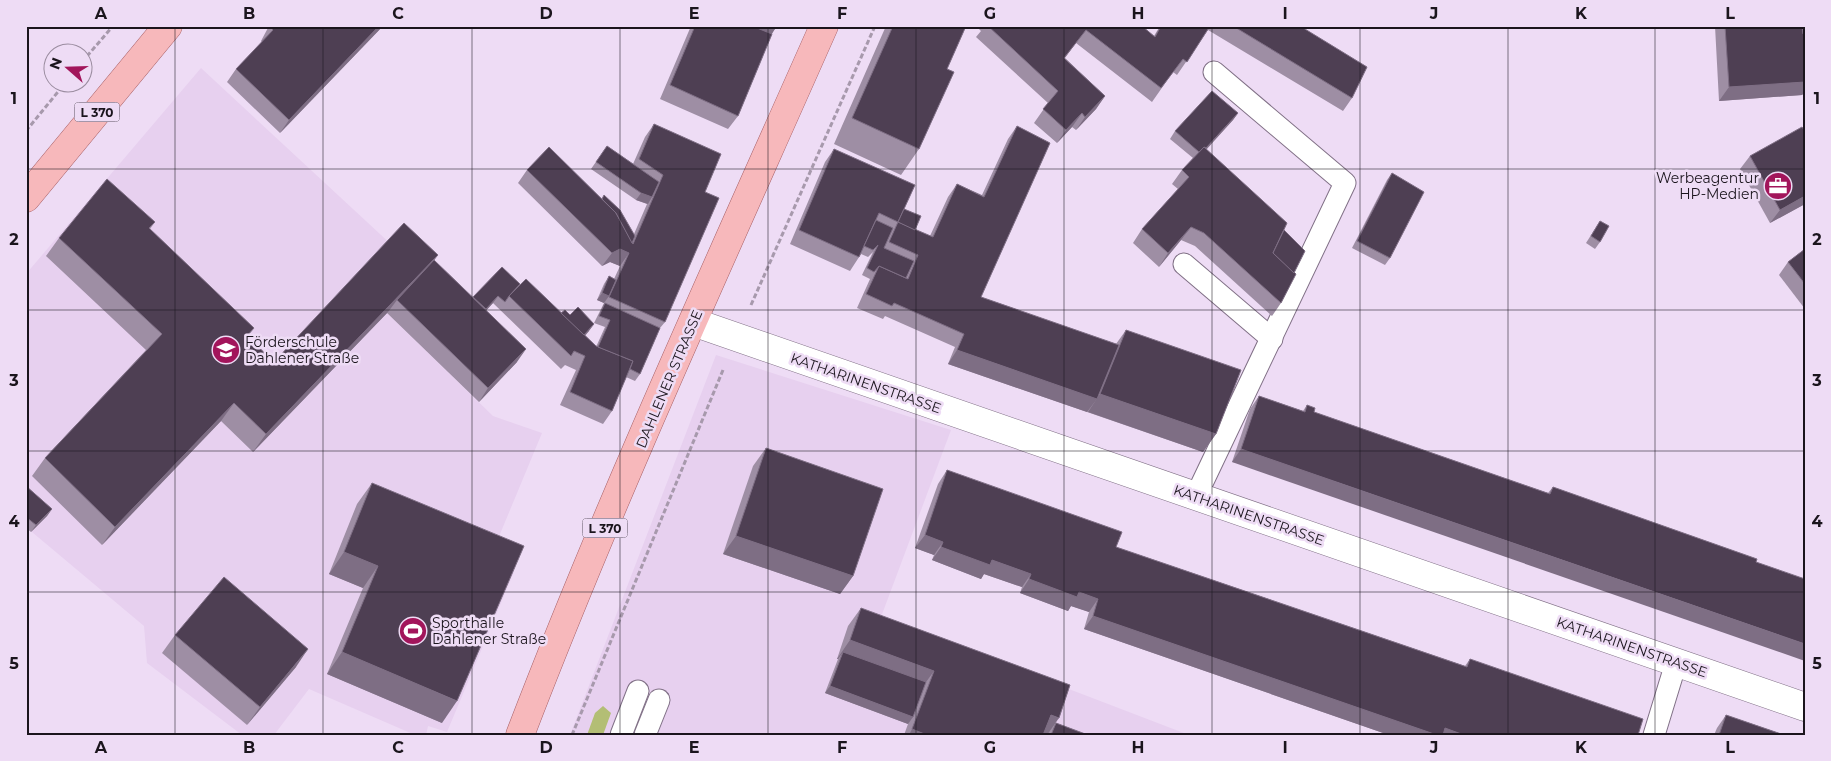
<svg xmlns="http://www.w3.org/2000/svg" width="1831" height="761" font-family="Montserrat,sans-serif">
<style>
.built{fill:#e7d0ef}
.green{fill:#b3be75}
.lines{fill:none;stroke-linecap:round;stroke-linejoin:round}
.lane-casing{stroke:#807086;stroke-width:23}
.street-casing{stroke:#807086;stroke-width:29}
.primary-casing{stroke:#a76066;stroke-width:29}
.path{stroke:#a799ac;stroke-width:3;stroke-dasharray:5 2.5;stroke-linecap:butt}
.lane{stroke:#fff;stroke-width:21}
.street{stroke:#fff;stroke-width:28}
.primary{stroke:#f7b8bb;stroke-width:28}
.wall{fill:#9e8ea4}
.shaded-wall{fill:#7e6e84}
.building{fill:#4e3f53;stroke:#7e6e84}
.grid{fill:none;stroke:#1b151d;stroke-width:1;stroke-opacity:0.55}
.labels{text-anchor:middle;dominant-baseline:central;stroke-width:5;stroke-linejoin:round;paint-order:stroke}
.shield{fill:#eedcf5;stroke:#5a515e;stroke-width:1}
.shield-label{font-size:12px;font-weight:bold;fill:#1b151d}
.poi-label{font-size:14px;fill:#1b151d;stroke:#eedcf5;text-anchor:start}
.street-label{font-size:14px;fill:#1b151d;stroke:#eedcf5}
.neatline{fill:none;stroke:#1b151d;stroke-width:2}
.grid-label{font-size:16px;text-anchor:middle;font-weight:bold;fill:#1b151d}
</style>
<rect width="100%" height="100%" fill="#eedcf5"/>
<g class="built">
<polygon points="201,68 394,247 358,285 493,416 542,433 488,563 514,572 447,732 428,726 426,735 415,735 309,689 274,735 242,735 147,663 144,626 26,527 26,274"/>
<polygon points="716,355 951,430 881,617 1189,735 570,735"/>
</g>
<polygon class="green" points="603,706 611,713 603,735 587,735 595,713"/>
<g class="lines">
<defs>
<g id="lane">
<polyline points="1184,264 1272,339"/>
<polyline points="1196,496 1345,183 1214,72"/>
<polyline points="621,735 638,691"/>
<polyline points="645,735 659,700"/>
<polyline points="1654,735 1676,663"/>
</g>
<polyline id="street" points="693,322 1805,707"/>
<g id="primary">
<polyline points="26,198 168,26"/>
<path d="M520,735C612,495 720,261 824,26"/>
</g>
</defs>
<use href="#lane" class="lane-casing"/>
<use href="#street" class="street-casing"/>
<use href="#primary" class="primary-casing"/>
<g class="path">
<polyline points="82,62 113,26"/>
<polyline points="26,131 66,82"/>
<polyline points="751,305 875,26"/>
<polyline points="572,735 723,370"/>
</g>
<use href="#lane" class="lane"/>
<use href="#street" class="street"/>
<use href="#primary" class="primary"/>
</g>
<g class="wall">
<polygon points="269,26 383,26 280,133 227,82 236,69 262,42 261,41"/>
<polygon points="691,26 776,26 772,34 738,116 728,129 660,99"/>
<polygon points="886,26 966,26 947,69 919,149 901,175 834,144"/>
<polygon points="976,26 1142,26 1154,36 1160,26 1300,26 1352,98 1343,111 1208,30 1177,75 1173,72 1152,102 1076,43 1065,58 1105,96 1096,109 1076,130 1072,127 1057,143 1034,123 1048,103 976,37 981,31"/>
<polygon points="1715,26 1803,26 1803,34 1805,34 1805,92 1802,95 1719,101"/>
<polygon points="1238,113 1233,120 1206,149 1284,230 1294,273 1281,303 1272,316 1195,246 1181,240 1159,267 1133,243 1142,229 1178,189 1172,184 1182,170 1193,158 1170,139 1175,131"/>
<polygon points="654,124 705,192 665,322 660,328 640,374 635,381 626,377 612,411 603,424 560,405 576,370 565,365 561,369 493,303 486,310 517,362 479,402 387,313 388,312 253,452 221,421 102,545 32,476 45,458 146,350 46,256 59,238 155,222 150,229 248,337 274,362 434,260 473,297 520,284 561,313 589,331 585,336 596,347 605,327 594,323 604,303 597,300 604,284 609,276 614,279 620,266 610,262 602,266 518,183 527,170 634,234 647,204 636,200 591,169 607,146 633,164 645,137"/>
<polygon points="1017,126 981,297 1116,344 1126,330 1216,434 1203,452 948,364 955,347 885,316 883,319 857,308 870,279 862,275 873,252 868,257 861,254 850,271 790,244 825,162 834,149 904,209 915,230 930,236 948,197 957,184 982,195 1008,139"/>
<polygon points="1805,131 1805,204 1770,223 1740,169 1750,156"/>
<polygon points="1392,173 1390,258 1385,265 1352,248 1387,180"/>
<polygon points="1600,221 1600,242 1595,249 1586,243"/>
<polygon points="1805,249 1805,309 1779,275 1788,262"/>
<polygon points="1259,396 1303,411 1307,405 1314,412 1548,493 1553,487 1757,559 1232,462 1250,409"/>
<polygon points="766,448 853,576 840,594 723,554 753,466"/>
<polygon points="947,470 1116,547 1465,666 1470,659 1638,735 1389,735 1084,629 1089,612 1071,606 1068,611 1020,593 1022,587 984,574 981,579 932,560 934,555 915,548 938,484"/>
<polygon points="372,483 442,723 327,674 363,588 329,574 357,504"/>
<polygon points="26,486 52,509 47,516 31,532 26,528"/>
<polygon points="861,608 1056,723 1088,735 904,735 908,724 825,693 838,659 837,659 848,626"/>
<polygon points="175,635 296,667 247,725 162,653"/>
<polygon points="1726,715 1784,735 1714,735 1717,728"/>
</g>
<g class="shaded-wall">
<polygon points="379,26 383,26 280,133 289,120"/>
<polygon points="711,26 767,26 775,29 762,48"/>
<polygon points="1805,82 1805,92 1802,95 1719,101 1729,87"/>
<polygon points="1105,96 1096,109 1076,130 1085,117"/>
<polygon points="1082,113 1072,127 1057,143 1066,130"/>
<polygon points="1238,113 1233,120 1196,161 1201,154"/>
<polygon points="641,193 652,197 648,204 636,200"/>
<polygon points="1805,196 1805,204 1770,223 1780,210"/>
<polygon points="1191,227 1181,240 1159,267 1168,253"/>
<polygon points="620,249 629,253 620,266 610,262 602,266 612,253"/>
<polygon points="438,255 425,273 397,300 388,312 253,452 266,434"/>
<polygon points="602,293 609,296 604,303 597,300"/>
<polygon points="498,296 493,303 476,322 480,315"/>
<polygon points="594,324 589,331 574,347 579,340"/>
<polygon points="526,349 517,362 479,402 488,388"/>
<polygon points="957,350 1097,399 1087,412 948,364"/>
<polygon points="1100,394 1216,434 1203,452 1088,412"/>
<polygon points="234,403 221,421 102,545 115,527"/>
<polygon points="1241,449 1805,644 1805,661 1232,462"/>
<polygon points="52,509 47,516 31,532 36,525"/>
<polygon points="925,535 943,542 934,555 915,548"/>
<polygon points="736,536 853,576 840,594 723,554"/>
<polygon points="941,547 992,560 1031,574 1022,587 984,574 981,579 932,560"/>
<polygon points="344,552 378,566 363,588 329,574"/>
<polygon points="1029,579 1079,592 1098,599 1089,612 1071,606 1068,611 1020,593"/>
<polygon points="1093,616 1437,735 1389,735 1084,629"/>
<polygon points="850,640 934,671 921,689 843,652 838,659 837,659"/>
<polygon points="308,649 296,667 247,725 260,707"/>
<polygon points="342,652 457,701 442,723 327,674"/>
<polygon points="830,686 913,717 908,724 825,693"/>
<polygon points="1051,715 1059,718 1047,735 1043,735"/>
<polygon points="1445,728 1464,735 1440,735"/>
<polygon points="912,729 927,735 909,735"/>
</g>
<g class="building">
<polygon points="271,26 379,26 289,120 236,69 273,30 270,27"/>
<polygon points="695,26 752,26 772,34 738,116 670,85"/>
<polygon points="767,26 776,26 775,29"/>
<polygon points="893,26 966,26 947,69 954,72 919,149 852,118"/>
<polygon points="988,26 1142,26 1155,37 1161,26 1210,26 1187,62 1183,59 1161,88 1086,30 1064,58 1105,96 1085,117 1082,113 1066,130 1043,109 1058,91"/>
<polygon points="1233,26 1300,26 1367,67 1352,98"/>
<polygon points="1725,26 1802,26 1803,34 1805,34 1805,53 1804,53 1805,82 1729,87"/>
<polygon points="1212,91 1238,113 1206,148 1204,147 1199,152 1175,131"/>
<polygon points="654,124 721,154 705,192 719,198 665,322 609,297 629,253 620,249 612,253 527,170 549,147 616,213 633,244 663,175 639,159"/>
<polygon points="1017,126 1050,143 981,297 1119,345 1097,399 957,350 964,334 894,303 892,306 866,294 879,266 908,279 918,255 889,242 898,222 933,237 957,184 984,197"/>
<polygon points="1802,127 1805,131 1805,196 1780,210 1750,156"/>
<polygon points="607,146 659,182 652,197 641,193 596,162"/>
<polygon points="1204,147 1287,223 1273,253 1296,274 1281,303 1204,233 1191,227 1168,253 1142,229 1189,177 1182,170"/>
<polygon points="834,149 915,185 898,222 879,213 859,257 799,230"/>
<polygon points="1392,173 1424,192 1390,258 1357,241"/>
<polygon points="107,179 155,222 149,228 254,328 247,336 274,362 404,223 438,255 266,434 234,403 115,527 45,458 162,334 59,238"/>
<polygon points="604,195 620,210 635,236 632,243 616,213 602,199"/>
<polygon points="904,209 921,216 915,230 898,222"/>
<polygon points="876,220 893,228 884,248 914,261 906,278 879,266 874,272 867,268 878,245 873,250 864,246"/>
<polygon points="1600,221 1609,226 1600,242 1591,236"/>
<polygon points="1284,230 1305,251 1294,273 1273,253"/>
<polygon points="1805,249 1805,284 1788,262"/>
<polygon points="434,260 526,349 488,388 397,300"/>
<polygon points="502,267 520,284 509,296 505,302 498,296 486,309 473,297"/>
<polygon points="609,276 616,280 609,296 602,293"/>
<polygon points="526,279 596,346 633,361 612,411 570,392 585,356 574,351 571,356 509,296"/>
<polygon points="605,303 660,328 640,374 630,369 633,361 598,347 610,320 599,316"/>
<polygon points="578,307 594,324 584,335 561,313 565,310 570,315"/>
<polygon points="1126,330 1241,370 1216,434 1100,394"/>
<polygon points="1259,396 1305,412 1307,405 1315,408 1314,412 1550,494 1553,487 1757,559 1756,562 1805,579 1805,644 1241,449"/>
<polygon points="766,448 883,489 853,576 736,536"/>
<polygon points="947,470 1122,532 1116,547 1467,667 1470,659 1643,719 1638,735 1464,735 1445,728 1443,735 1437,735 1093,616 1098,599 1079,592 1077,597 1029,579 1031,574 992,560 990,565 941,547 943,542 925,535"/>
<polygon points="372,483 524,546 457,701 342,652 378,566 344,552"/>
<polygon points="26,486 52,509 36,525 26,517"/>
<polygon points="224,577 308,649 260,707 175,635"/>
<polygon points="861,608 1070,685 1059,718 1051,715 1043,735 927,735 912,729 934,671 850,640"/>
<polygon points="843,652 926,682 913,717 830,686"/>
<polygon points="1726,715 1784,735 1719,735"/>
<polygon points="1056,723 1088,735 1051,735"/>
</g>
<path class="grid" d="M175,26V735M323,26V735M472,26V735M620,26V735M768,26V735M916,26V735M1064,26V735M1212,26V735M1360,26V735M1508,26V735M1655,26V735M26,169H1805M26,310H1805M26,451H1805M26,592H1805"/>
<defs>
<symbol id="office-disc" viewBox="-11 -11 22 22"><circle r="9.5" fill="#a2155b" stroke="#eedcf5"/><path d="M-6-3h4V-5.5h4V-3h4V5H-6ZM-1-4.5V-3h2v-1.5ZM-6 0V1H6V0Z" fill="#fff"/></symbol>
<symbol id="school-disc" viewBox="-11 -11 22 22"><circle r="9.5" fill="#a2155b" stroke="#eedcf5"/><path d="M0-5L7-2L0 1L-7-2ZM-4 1L0 2.5L4 1V4Q0 6-4 4Z" fill="#fff"/></symbol>
<symbol id="stadium-disc" viewBox="-11 -11 22 22"><circle r="9.5" fill="#a2155b" stroke="#eedcf5"/><path d="M0-5a6.5 5 0 1 0 0 10a6.5 5 0 1 0 0-10ZM-3.5-1.8h7v3.6h-7Z" fill="#fff"/></symbol>
</defs>
<g fill-rule="evenodd">
<use href="#office-disc" x="1762" y="170" width="32" height="32"/>
<use href="#school-disc" x="210" y="334" width="32" height="32"/>
<use href="#stadium-disc" x="397" y="615" width="32" height="32"/>
</g>
<g class="labels">
<g class="shield">
<rect x="74.5" y="102.5" width="45" height="19" rx="4"/>
<rect x="582.5" y="518.5" width="45" height="19" rx="4"/>
</g>
<g class="shield-label">
<text x="97" y="112">L 370</text>
<text x="605" y="528">L 370</text>
</g>
<g class="poi-label">
<text x="1759" y="178" text-anchor="end">Werbeagentur<tspan x="1759" dy="16">HP-Medien</tspan></text>
<text x="245" y="342">Förderschule<tspan x="245" dy="16">Dahlener Straße</tspan></text>
<text x="432" y="623">Sporthalle<tspan x="432" dy="16">Dahlener Straße</tspan></text>
</g>
<g class="street-label">
<text transform="translate(669 379) rotate(-67)">DAHLENER STRASSE</text>
<text transform="translate(866 383) rotate(19)">KATHARINENSTRASSE</text>
<text transform="translate(1249 515) rotate(19)">KATHARINENSTRASSE</text>
<text transform="translate(1632 647) rotate(19)">KATHARINENSTRASSE</text>
</g>
</g>
<rect width="1831" height="761" fill="none" stroke="#eedcf5" stroke-width="55"/>
<g transform="translate(68 68) rotate(290)"><circle r="24" fill="#eedcf5" stroke="#9a8c9f"/>
<path d="M0-4L9 19L0 12L-9 19Z" fill="#a2155b"/>
<text y="-8" font-size="14" font-weight="bold" text-anchor="middle" fill="#1b151d">N</text>
</g>
<rect x="28" y="28" width="1776" height="706" class="neatline"/>
<g class="grid-label">
<text x="101" y="19">A</text>
<text x="249" y="19">B</text>
<text x="398" y="19">C</text>
<text x="546" y="19">D</text>
<text x="694" y="19">E</text>
<text x="842" y="19">F</text>
<text x="990" y="19">G</text>
<text x="1138" y="19">H</text>
<text x="1285" y="19">I</text>
<text x="1434" y="19">J</text>
<text x="1581" y="19">K</text>
<text x="1730" y="19">L</text>
<text x="14" y="104">1</text>
<text x="1817" y="104">1</text>
<text x="14" y="245">2</text>
<text x="1817" y="245">2</text>
<text x="14" y="386">3</text>
<text x="1817" y="386">3</text>
<text x="14" y="527">4</text>
<text x="1817" y="527">4</text>
<text x="14" y="669">5</text>
<text x="1817" y="669">5</text>
<text x="101" y="753">A</text>
<text x="249" y="753">B</text>
<text x="398" y="753">C</text>
<text x="546" y="753">D</text>
<text x="694" y="753">E</text>
<text x="842" y="753">F</text>
<text x="990" y="753">G</text>
<text x="1138" y="753">H</text>
<text x="1285" y="753">I</text>
<text x="1434" y="753">J</text>
<text x="1581" y="753">K</text>
<text x="1730" y="753">L</text>
</g>
</svg>
